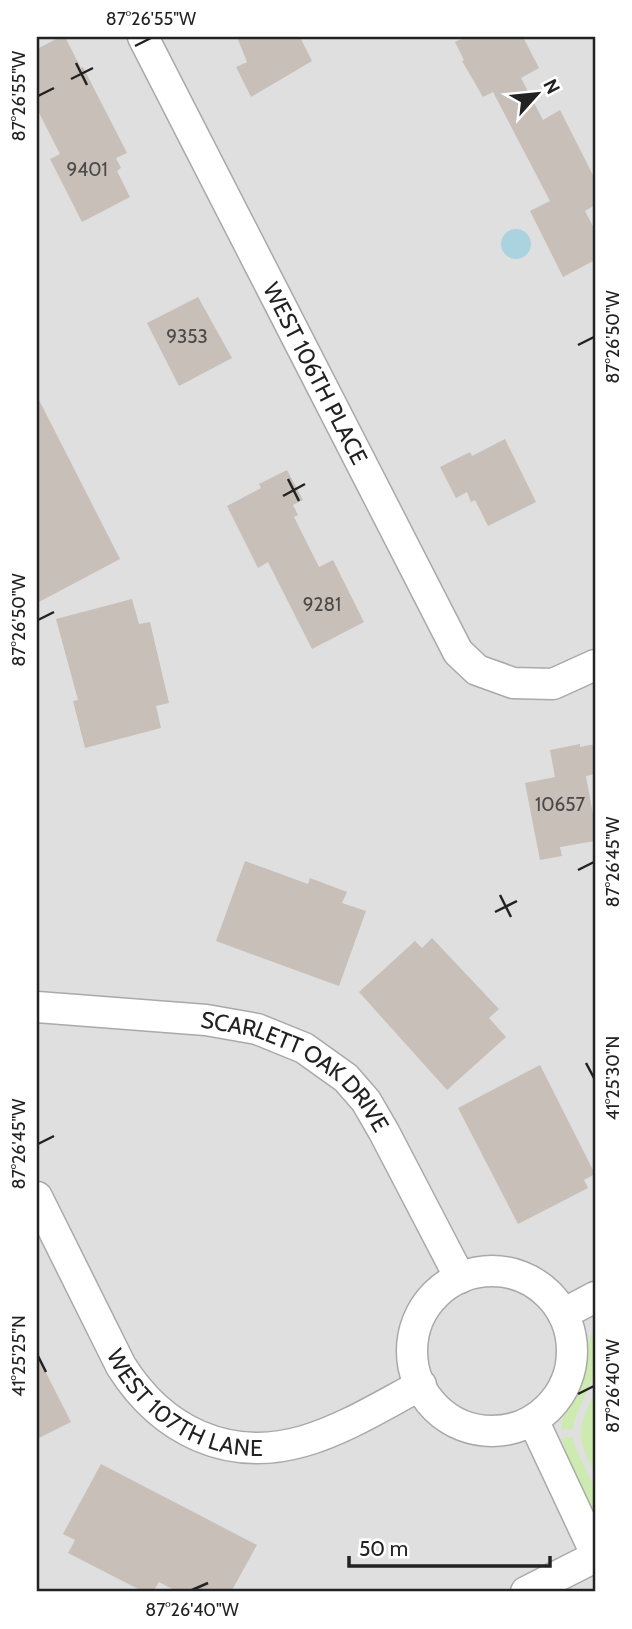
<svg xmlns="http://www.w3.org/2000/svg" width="632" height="1629" font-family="Cabin,sans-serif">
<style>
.residential{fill:#e0dfdf}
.grass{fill:#cdebb0}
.water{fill:#aad3df}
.building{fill:#c7bfb8}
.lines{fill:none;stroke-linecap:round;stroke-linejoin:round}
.minor-casing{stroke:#a9a9a9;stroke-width:33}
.minor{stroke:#fff;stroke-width:30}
.ticks{fill:none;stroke:#222;stroke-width:2.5}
.labels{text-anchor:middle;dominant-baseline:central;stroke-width:5;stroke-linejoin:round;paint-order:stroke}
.number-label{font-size:19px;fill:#4b4948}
.street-label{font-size:23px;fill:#222;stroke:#fff}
.neatline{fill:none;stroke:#222;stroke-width:2.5}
.ticks-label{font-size:18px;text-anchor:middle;fill:#222}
</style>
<rect width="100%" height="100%" fill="#f2efe9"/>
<rect class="residential" x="37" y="37" width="558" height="1555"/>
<g class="grass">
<path d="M594,1328C597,1342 597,1363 593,1378C587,1395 575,1411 573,1429L561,1430C562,1410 574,1395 580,1377C586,1360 586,1344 594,1328Z"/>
<path d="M595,1392V1475C576,1436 576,1431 595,1392Z"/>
<polygon points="573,1437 574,1445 595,1489 595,1516 563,1450 564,1445 561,1438"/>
</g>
<circle class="water" cx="516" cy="244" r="15"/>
<g class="building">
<polygon points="60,37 65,37 81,68 83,67 127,153 116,158 121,168 117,171 130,197 82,222 50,159 60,154 37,109 37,49"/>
<polygon points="237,37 300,37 312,61 251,97 236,67 247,62"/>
<polygon points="466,37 523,37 539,68 521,78 543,120 560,110 595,179 595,205 585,211 595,230 595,260 563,277 530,211 550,201 493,92 483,97 462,61 464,60 455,42"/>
<polygon points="198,297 232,358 179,386 147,323"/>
<polygon points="37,396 120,559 37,603"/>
<polygon points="505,439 536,502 488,526 475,500 471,502 467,492 456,498 440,467 470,452 472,456"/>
<polygon points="287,470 303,500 293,505 298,515 294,517 319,567 333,560 364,622 312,649 268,562 258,568 227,506 261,488 259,484"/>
<polygon points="132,599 139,624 150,622 169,703 156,706 161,728 85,748 73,701 78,700 56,619"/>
<polygon points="580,744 580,747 595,744 595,774 586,776 595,825 595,841 560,847 562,856 540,860 525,783 555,777 550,750"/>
<polygon points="245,861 308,884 310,878 347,892 342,903 366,911 339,986 216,941"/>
<polygon points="432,938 499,1009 489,1018 506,1037 447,1090 359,992 415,941 422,948"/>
<polygon points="540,1065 595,1174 584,1180 588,1188 518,1224 458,1108"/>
<polygon points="37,1355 71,1422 37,1439"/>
<polygon points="101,1464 257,1545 231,1592 178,1592 159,1582 153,1592 144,1592 68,1553 75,1540 63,1534"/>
</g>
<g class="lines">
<defs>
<g id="minor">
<path id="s1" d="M143,37L458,652L477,670L513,683L553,684L595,665"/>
<path id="s2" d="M37,1007L206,1020L257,1029L304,1048L346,1078L366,1101L384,1132L460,1278"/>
<path id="s3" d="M37,1197L121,1366C162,1431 228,1463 304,1441C345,1429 383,1405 421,1385"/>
<circle cx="492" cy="1351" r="80"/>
<polyline points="563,1314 595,1297"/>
<polyline points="533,1420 595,1552"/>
<polyline points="526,1592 595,1557"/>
</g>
</defs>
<use href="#minor" class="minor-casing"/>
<use href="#minor" class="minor"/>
</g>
<path class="ticks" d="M135,46L151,38M76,63L87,85M71,79L93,68M38,96L54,88M578,345L594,337M288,479L299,501M283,496L305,484M38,620L54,612M578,870L594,862M500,895L511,917M495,912L517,901M586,1063L594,1078M38,1144L54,1136M38,1356L46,1372M578,1394L594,1386M192,1590L208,1583"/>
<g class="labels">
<g class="number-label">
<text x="87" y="169">9401</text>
<text x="187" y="336">9353</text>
<text x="322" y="604">9281</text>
<text x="560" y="804">10657</text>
</g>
<g class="street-label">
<text stroke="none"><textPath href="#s1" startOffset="378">WEST 106TH PLACE</textPath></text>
<text stroke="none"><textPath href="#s2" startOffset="276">SCARLETT OAK DRIVE</textPath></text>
<text stroke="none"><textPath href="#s3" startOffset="266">WEST 107TH LANE</textPath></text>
</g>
</g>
<rect width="632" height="1629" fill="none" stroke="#ffffff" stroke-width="77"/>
<g transform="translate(537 94) rotate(63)" stroke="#ffffff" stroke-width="5" paint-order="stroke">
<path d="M0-5L12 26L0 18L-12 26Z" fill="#222222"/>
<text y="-10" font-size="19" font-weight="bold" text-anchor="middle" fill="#222222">N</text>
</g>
<path d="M349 1556v10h201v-10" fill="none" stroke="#222222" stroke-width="3.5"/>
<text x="359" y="1556" font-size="21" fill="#222222" stroke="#ffffff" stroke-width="5" paint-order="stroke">50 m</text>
<rect x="38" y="38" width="556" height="1552" class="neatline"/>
<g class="ticks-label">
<text x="151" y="25">87°26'55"W</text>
<text transform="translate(19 96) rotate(-90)" y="6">87°26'55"W</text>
<text transform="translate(613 337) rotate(-90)" y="6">87°26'50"W</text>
<text transform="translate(19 620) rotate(-90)" y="6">87°26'50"W</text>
<text transform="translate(613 862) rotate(-90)" y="6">87°26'45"W</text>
<text transform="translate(613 1078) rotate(-90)" y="6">41°25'30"N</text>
<text transform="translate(19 1144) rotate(-90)" y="6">87°26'45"W</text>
<text transform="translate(19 1356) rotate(-90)" y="6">41°25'25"N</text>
<text transform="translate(613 1386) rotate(-90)" y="6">87°26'40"W</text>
<text x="192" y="1616">87°26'40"W</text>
</g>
</svg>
